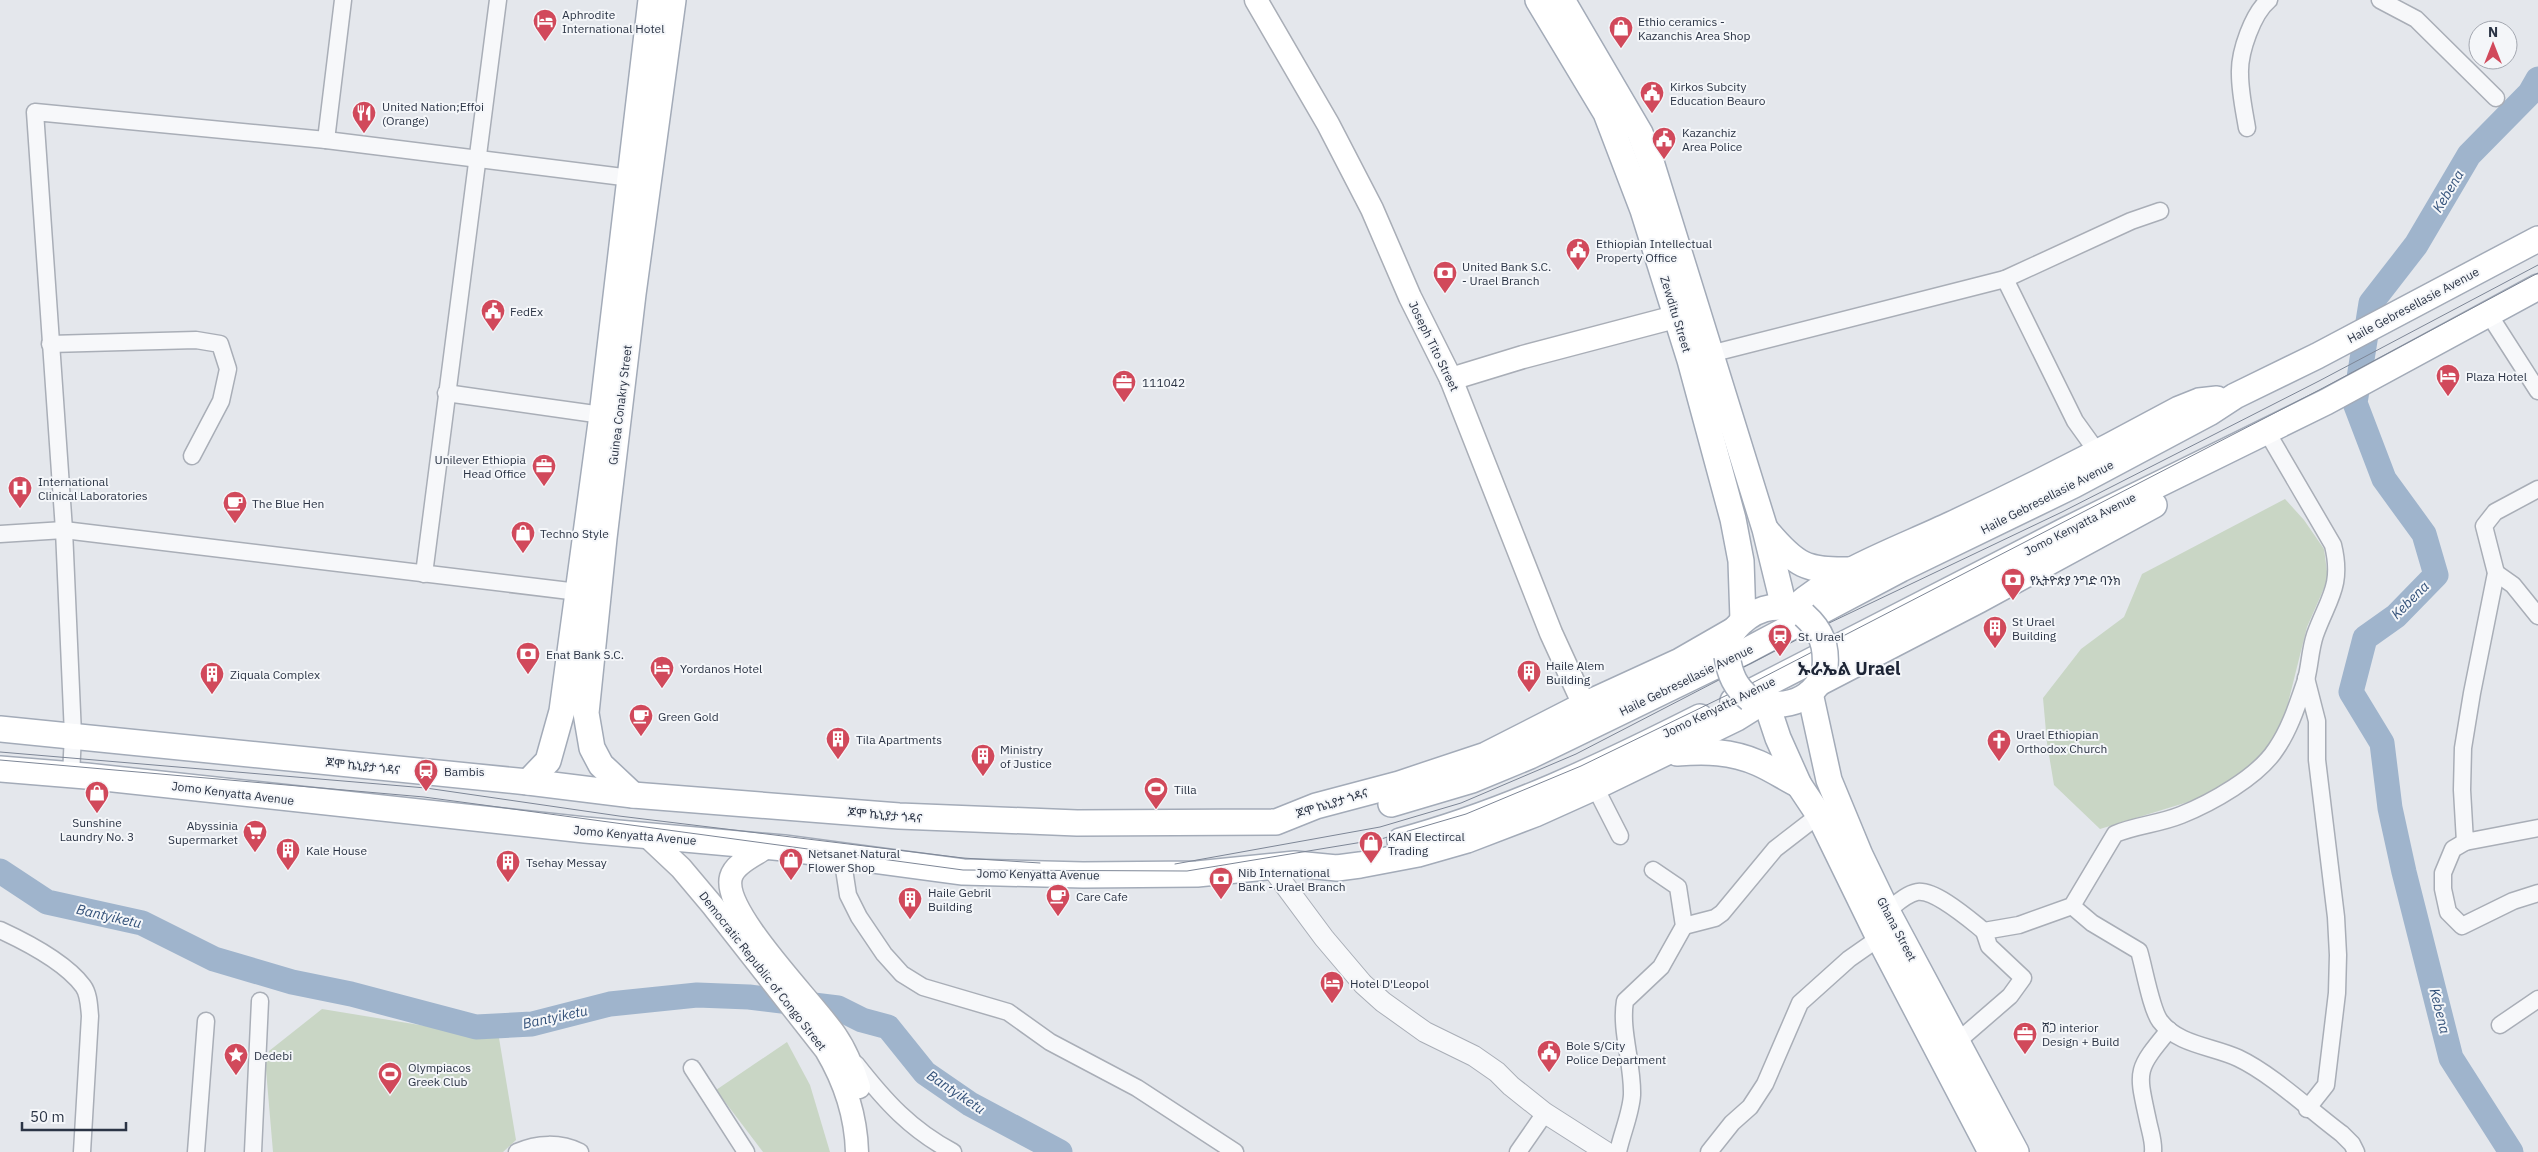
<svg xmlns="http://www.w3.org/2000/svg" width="2538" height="1152" font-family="'IBM Plex Sans','Noto Sans Ethiopic',sans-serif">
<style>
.green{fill:#c9d6c5}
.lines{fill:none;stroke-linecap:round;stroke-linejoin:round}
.river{stroke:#9fb4cc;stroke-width:25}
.minor-casing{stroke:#a9aeb7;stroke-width:19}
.tertiary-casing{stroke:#a9aeb7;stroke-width:22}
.secondary-casing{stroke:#a9aeb7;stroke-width:25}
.primary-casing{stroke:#a3abb8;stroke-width:28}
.minor{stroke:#f7f8fa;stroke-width:16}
.tertiary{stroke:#f7f8fa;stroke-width:20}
.secondary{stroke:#fff;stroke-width:22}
.primary{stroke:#fff;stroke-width:25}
.tram{stroke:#7d8696;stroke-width:1}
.primary-bridge-casing{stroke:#a3abb8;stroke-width:28;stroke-linecap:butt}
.primary-bridge{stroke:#fff;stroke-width:25}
.labels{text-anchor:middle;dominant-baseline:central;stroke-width:4;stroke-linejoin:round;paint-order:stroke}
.poi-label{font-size:12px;fill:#2b3445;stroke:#f4f6f9;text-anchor:start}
.street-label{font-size:12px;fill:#2b3445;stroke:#f4f6f9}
.water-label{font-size:14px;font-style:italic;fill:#34527a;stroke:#f4f6f9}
.district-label{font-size:18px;font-weight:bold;fill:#1d2536;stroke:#f4f6f9}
</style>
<rect width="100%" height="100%" fill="#e4e7ec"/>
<g class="green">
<polygon points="2285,499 2304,520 2324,549 2328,579 2307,627 2283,723 2259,763 2214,794 2100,829 2054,785 2047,743 2043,698 2081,649 2124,617 2142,574"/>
<polygon points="322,1009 499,1038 516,1140 503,1152 273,1152 265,1058 269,1058 269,1051"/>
<polygon points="787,1042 810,1085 830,1152 763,1152 716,1090"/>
</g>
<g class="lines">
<g class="river">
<polyline points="0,871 47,902 142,923 214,959 292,982 351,994 476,1027 532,1024 610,1004 697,995 749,997 838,1008 862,1020 888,1027 925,1073 970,1104 1060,1152"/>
<polyline points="2511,1152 2451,1058 2404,872 2390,808 2382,743 2351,692 2365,638 2396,616 2436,575 2424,534 2384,479 2355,403 2371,303 2416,245 2469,155 2530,93 2538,79"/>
</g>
<defs>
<g id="minor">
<polyline points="2380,0 2416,19 2496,98"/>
<path d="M2247,128C2244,110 2240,92 2240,74C2239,52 2253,13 2269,0"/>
<polyline points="326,140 343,0"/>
<polyline points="2005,279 2075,421 2098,453"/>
<polyline points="2488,313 2538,391"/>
<polyline points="50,344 196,340 220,344 228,369 221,401 192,456"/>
<polyline points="1702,356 2005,279 2131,221 2160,211"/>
<polyline points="446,393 602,415"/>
<polyline points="2538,489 2495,512 2484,526 2496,573 2472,693 2463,748 2462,790 2465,842 2538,828"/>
<polyline points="0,534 64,530 578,592"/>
<polyline points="2496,573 2513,585 2538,616"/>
<polyline points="424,574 498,0"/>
<polyline points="2306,678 2317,721 2317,760 2336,917 2338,955 2337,993 2326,1085 2307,1109"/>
<polyline points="71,775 73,735 64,530 35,112 326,140 631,178"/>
<polyline points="1595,787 1620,836"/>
<polyline points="2465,842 2453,849 2443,873 2443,889 2448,912 2462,926 2513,901 2538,893"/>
<polyline points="842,856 848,895 859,917 884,954 902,974 923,987 1008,1012 1050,1042 1137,1088 1235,1152"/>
<path d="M2072,906L2092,923L2139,951C2144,967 2151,1009 2160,1021C2178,1045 2212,1046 2238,1058C2272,1074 2311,1111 2342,1134L2352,1144L2356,1152"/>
<path d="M1887,911C1895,905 1906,894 1917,892C1935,889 1970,920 1984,931L2019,925L2072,906L2115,834C2136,825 2159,824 2181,815C2211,803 2258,777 2276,749C2290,729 2298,703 2306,680C2310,665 2310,650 2315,635C2328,599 2343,586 2333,545L2267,432"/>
<polyline points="1684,926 1715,918 1722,913 1775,849 1819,815"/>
<path d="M0,930C26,942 65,962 83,986C89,994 89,1006 90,1016L82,1152"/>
<polyline points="2500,1025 2538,999"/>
<polyline points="1958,1041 2010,996 2023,978 1989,946 1984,931"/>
<path d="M856,1064C885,1101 911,1130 953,1152"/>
<polyline points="692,1068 746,1152"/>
<polyline points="196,1152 206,1021"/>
<polyline points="253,1152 260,1001"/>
<path d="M517,1152C537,1143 560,1142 580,1152"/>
<polyline points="1518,1152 1545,1113"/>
<path d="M1618,1152C1622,1133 1631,1113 1632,1095C1633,1064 1620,1030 1625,1001L1661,967L1684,926L1678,887L1653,870"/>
<polyline points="1709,1152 1732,1123 1750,1107 1765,1084 1800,1003 1849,959 1879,938"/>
<path d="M2153,1152C2154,1142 2150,1131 2148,1121C2137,1070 2135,1071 2169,1030"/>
</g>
<polyline id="tertiary" points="1272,868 1324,938 1363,984 1383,1002 1425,1032 1474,1056 1497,1072 1511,1086 1545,1113 1606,1152"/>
<g id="secondary">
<polyline points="1256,0 1328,124 1372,209 1410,297 1451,379 1551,633 1584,705"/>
<polyline points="1451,379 1523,357 1694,312"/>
<path d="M647,836L681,868L713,906L826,1050C845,1082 856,1115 857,1152"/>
<path d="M765,848C754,856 735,863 731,877C721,912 815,1004 836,1036C847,1052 853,1068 859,1087"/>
</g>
<g id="primary">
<polyline points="1538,0 1606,113 1643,210 1690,360 1733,519 1741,561 1743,620"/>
<polyline points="1562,0 1640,133 1652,165 1765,529 1784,607"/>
<path d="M1766,530C1796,566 1806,571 1851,570"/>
<path d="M1793,609C1837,570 1899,549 1952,524C2029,488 2104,450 2179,409L2199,401L2217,399"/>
<path d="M1734,630C1751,610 1775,600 1800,613"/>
<polyline points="1819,683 1979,600 2154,505"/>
<polyline points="1810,693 1829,780 1860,855 1887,911 2016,1152"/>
<path d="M1752,700C1777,708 1804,706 1820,681"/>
<polyline points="1733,701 2066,530 2326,402 2538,287"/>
<polyline points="1767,705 1778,738 1799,785 1819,815 1879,938 1991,1152"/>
<polyline points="0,729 528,782 633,795 899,816 1077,823 1276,822 1316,806 1399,784 1486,755 1584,705 1680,661 1734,630"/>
<path d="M1677,753C1705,751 1731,751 1758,763C1772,769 1785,778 1799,785"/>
<polyline points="0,769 86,776 585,830 784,848 963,872 1083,875 1197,874 1295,864 1337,868 1360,865 1418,854 1467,840 1535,814 1595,787 1737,718 1761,703"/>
<polyline points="528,782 548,761 562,711 602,415 651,0"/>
<polyline points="633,795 601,765 592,748 586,713 604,538 633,294 673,0"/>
<polyline points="1391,804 1472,780 1530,756 1744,652 1901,569 2074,485 2209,413 2235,396 2317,356 2538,239"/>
<path d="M1400,841C1504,813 1603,766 1700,717"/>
</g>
</defs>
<use href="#minor" class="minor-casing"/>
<use href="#tertiary" class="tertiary-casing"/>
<use href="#secondary" class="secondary-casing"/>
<use href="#primary" class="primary-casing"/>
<use href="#minor" class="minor"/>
<use href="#tertiary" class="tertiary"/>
<use href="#secondary" class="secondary"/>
<use href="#primary" class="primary"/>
<g class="tram">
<polyline points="0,752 426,788 619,816 963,858 1040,863"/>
<polyline points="0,760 424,797 963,870 1187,871 1381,839 1466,814 1581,766 1756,681 2323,388 2538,273"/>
<polyline points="1175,864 1380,827 1461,803 1576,754 1827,624 2062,512 2319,381 2538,265"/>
</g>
<defs>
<g id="primary-bridge">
<path d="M1804,615C1822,631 1827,646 1825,669"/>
<path d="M1727,656C1730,675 1735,687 1750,699"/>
</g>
</defs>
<use href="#primary-bridge" class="primary-bridge-casing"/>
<use href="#primary-bridge" class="primary-bridge"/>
</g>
<defs>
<symbol id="hotel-pin" viewBox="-11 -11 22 30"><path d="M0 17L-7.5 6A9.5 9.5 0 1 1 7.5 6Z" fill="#d1495b" stroke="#f4f6f9"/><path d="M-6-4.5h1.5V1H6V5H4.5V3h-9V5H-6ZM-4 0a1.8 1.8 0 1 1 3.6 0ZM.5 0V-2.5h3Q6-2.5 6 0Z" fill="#fff"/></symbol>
<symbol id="shop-pin" viewBox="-11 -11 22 30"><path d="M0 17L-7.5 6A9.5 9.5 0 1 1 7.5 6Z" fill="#d1495b" stroke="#f4f6f9"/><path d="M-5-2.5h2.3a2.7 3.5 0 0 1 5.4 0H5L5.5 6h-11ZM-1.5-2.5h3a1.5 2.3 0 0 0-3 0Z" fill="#fff"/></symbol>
<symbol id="civic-pin" viewBox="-11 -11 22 30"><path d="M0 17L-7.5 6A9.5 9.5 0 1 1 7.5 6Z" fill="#d1495b" stroke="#f4f6f9"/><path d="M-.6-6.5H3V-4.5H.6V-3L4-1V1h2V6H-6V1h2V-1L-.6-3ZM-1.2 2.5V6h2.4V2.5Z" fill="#fff"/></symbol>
<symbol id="restaurant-pin" viewBox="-11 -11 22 30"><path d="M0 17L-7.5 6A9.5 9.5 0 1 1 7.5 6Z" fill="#d1495b" stroke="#f4f6f9"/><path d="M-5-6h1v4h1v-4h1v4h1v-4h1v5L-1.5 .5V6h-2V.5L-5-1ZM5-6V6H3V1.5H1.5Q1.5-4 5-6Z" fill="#fff"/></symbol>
<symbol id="bank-pin" viewBox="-11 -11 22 30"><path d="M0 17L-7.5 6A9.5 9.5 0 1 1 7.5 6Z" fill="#d1495b" stroke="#f4f6f9"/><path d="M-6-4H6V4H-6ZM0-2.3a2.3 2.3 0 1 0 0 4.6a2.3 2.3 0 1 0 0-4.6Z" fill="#fff"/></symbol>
<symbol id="office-pin" viewBox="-11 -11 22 30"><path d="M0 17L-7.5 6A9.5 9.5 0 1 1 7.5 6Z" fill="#d1495b" stroke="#f4f6f9"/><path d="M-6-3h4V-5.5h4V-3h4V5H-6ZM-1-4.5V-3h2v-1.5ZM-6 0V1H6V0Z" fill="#fff"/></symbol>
<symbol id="hospital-pin" viewBox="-11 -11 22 30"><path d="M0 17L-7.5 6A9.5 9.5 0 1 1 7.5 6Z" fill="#d1495b" stroke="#f4f6f9"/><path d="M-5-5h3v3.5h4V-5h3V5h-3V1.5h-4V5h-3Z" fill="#fff"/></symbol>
<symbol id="cafe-pin" viewBox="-11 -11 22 30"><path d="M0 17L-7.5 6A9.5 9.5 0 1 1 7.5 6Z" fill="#d1495b" stroke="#f4f6f9"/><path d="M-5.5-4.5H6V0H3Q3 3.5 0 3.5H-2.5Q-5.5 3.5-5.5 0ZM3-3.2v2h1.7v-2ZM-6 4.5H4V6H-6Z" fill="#fff"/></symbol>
<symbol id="building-pin" viewBox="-11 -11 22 30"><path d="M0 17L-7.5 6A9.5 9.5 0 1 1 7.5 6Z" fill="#d1495b" stroke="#f4f6f9"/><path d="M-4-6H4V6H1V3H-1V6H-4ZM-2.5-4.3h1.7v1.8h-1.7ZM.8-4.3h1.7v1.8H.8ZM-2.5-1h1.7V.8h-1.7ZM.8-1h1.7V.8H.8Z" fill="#fff"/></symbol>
<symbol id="station-pin" viewBox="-11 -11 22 30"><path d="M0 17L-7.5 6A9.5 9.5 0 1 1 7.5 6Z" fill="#d1495b" stroke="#f4f6f9"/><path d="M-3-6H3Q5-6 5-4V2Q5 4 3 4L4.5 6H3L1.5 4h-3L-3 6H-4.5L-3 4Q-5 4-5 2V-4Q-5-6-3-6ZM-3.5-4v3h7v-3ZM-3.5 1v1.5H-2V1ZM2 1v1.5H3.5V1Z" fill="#fff"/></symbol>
<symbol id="church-pin" viewBox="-11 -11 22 30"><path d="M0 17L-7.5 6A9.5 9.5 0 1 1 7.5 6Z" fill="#d1495b" stroke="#f4f6f9"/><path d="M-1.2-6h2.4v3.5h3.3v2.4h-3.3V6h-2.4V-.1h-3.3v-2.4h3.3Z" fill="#fff"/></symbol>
<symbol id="stadium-pin" viewBox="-11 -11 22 30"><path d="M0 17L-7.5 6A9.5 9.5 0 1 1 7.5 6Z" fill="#d1495b" stroke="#f4f6f9"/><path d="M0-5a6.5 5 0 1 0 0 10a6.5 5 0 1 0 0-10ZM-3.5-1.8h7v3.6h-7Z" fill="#fff"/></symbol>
<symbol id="supermarket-pin" viewBox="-11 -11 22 30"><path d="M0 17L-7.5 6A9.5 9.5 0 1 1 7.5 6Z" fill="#d1495b" stroke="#f4f6f9"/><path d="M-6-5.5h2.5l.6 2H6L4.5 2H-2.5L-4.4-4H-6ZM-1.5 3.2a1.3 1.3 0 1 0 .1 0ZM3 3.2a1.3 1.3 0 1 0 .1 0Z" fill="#fff"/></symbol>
<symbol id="sight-pin" viewBox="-11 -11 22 30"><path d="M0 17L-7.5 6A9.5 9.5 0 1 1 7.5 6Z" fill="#d1495b" stroke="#f4f6f9"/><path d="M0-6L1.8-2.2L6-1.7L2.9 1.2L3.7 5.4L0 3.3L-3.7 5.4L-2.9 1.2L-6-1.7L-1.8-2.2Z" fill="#fff"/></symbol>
</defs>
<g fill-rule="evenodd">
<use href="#hotel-pin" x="531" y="7" width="28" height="38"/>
<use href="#shop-pin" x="1607" y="14" width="28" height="38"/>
<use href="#civic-pin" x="1638" y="79" width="28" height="38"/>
<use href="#restaurant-pin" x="350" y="99" width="28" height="38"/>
<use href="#civic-pin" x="1650" y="125" width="28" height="38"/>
<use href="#civic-pin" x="1564" y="236" width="28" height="38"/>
<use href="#bank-pin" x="1431" y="259" width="28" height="38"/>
<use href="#civic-pin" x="479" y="297" width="28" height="38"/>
<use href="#hotel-pin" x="2434" y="362" width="28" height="38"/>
<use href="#office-pin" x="1110" y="368" width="28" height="38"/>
<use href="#office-pin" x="530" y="452" width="28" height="38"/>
<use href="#hospital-pin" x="6" y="474" width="28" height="38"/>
<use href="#cafe-pin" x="221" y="489" width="28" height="38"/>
<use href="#shop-pin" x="509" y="519" width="28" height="38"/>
<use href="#bank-pin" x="1999" y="566" width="28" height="38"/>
<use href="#building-pin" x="1981" y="614" width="28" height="38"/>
<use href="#station-pin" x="1766" y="622" width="28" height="38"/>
<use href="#bank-pin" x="514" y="640" width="28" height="38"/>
<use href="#hotel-pin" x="648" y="654" width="28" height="38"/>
<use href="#building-pin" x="1515" y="658" width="28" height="38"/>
<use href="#building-pin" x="198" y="660" width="28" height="38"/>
<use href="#cafe-pin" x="627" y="702" width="28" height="38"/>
<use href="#building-pin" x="824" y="725" width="28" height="38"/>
<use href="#church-pin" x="1985" y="727" width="28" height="38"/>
<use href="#building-pin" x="969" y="742" width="28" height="38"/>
<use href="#station-pin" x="412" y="757" width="28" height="38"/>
<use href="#stadium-pin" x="1142" y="775" width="28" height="38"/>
<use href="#shop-pin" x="83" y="779" width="28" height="38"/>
<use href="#supermarket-pin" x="241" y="818" width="28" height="38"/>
<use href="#shop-pin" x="1357" y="829" width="28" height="38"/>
<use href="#building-pin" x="274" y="836" width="28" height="38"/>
<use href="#shop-pin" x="777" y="846" width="28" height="38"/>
<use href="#building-pin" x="494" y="848" width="28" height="38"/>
<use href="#bank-pin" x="1207" y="865" width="28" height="38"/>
<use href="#cafe-pin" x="1044" y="882" width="28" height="38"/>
<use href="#building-pin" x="896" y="885" width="28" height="38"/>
<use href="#hotel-pin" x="1318" y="969" width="28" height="38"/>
<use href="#office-pin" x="2011" y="1020" width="28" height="38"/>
<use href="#civic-pin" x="1535" y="1038" width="28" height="38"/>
<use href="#sight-pin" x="222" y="1041" width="28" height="38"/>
<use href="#stadium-pin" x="376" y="1060" width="28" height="38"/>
</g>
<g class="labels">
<g class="poi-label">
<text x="562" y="14">Aphrodite<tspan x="562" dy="14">International Hotel</tspan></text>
<text x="1638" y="21">Ethio ceramics -<tspan x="1638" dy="14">Kazanchis Area Shop</tspan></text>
<text x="1670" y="86">Kirkos Subcity<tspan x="1670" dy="14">Education Beauro</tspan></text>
<text x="382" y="106">United Nation;Effoi<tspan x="382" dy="14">(Orange)</tspan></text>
<text x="1682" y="132">Kazanchiz<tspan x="1682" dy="14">Area Police</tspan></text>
<text x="1596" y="243">Ethiopian Intellectual<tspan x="1596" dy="14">Property Office</tspan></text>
<text x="1462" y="266">United Bank S.C.<tspan x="1462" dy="14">- Urael Branch</tspan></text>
<text x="510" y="311">FedEx</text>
<text x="2466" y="376">Plaza Hotel</text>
<text x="1142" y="382">111042</text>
<text x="526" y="459" text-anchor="end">Unilever Ethiopia<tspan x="526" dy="14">Head Office</tspan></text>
<text x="38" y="481">International<tspan x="38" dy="14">Clinical Laboratories</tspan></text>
<text x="252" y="503">The Blue Hen</text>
<text x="540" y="533">Techno Style</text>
<text x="2030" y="580">የኢትዮጵያ ንግድ ባንክ</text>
<text x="2012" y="621">St Urael<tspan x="2012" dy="14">Building</tspan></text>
<text x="1798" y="636">St. Urael</text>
<text x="546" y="654">Enat Bank S.C.</text>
<text x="1546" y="665">Haile Alem<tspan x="1546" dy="14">Building</tspan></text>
<text x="680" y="668">Yordanos Hotel</text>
<text x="230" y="674">Ziquala Complex</text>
<text x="658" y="716">Green Gold</text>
<text x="2016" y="734">Urael Ethiopian<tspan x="2016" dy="14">Orthodox Church</tspan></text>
<text x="856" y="739">Tila Apartments</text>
<text x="1000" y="749">Ministry<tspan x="1000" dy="14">of Justice</tspan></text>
<text x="444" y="771">Bambis</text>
<text x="1174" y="789">Tilla</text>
<text x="97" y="822" text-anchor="middle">Sunshine<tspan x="97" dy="14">Laundry No. 3</tspan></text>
<text x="238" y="825" text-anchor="end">Abyssinia<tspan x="238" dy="14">Supermarket</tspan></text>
<text x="1388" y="836">KAN Electircal<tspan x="1388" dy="14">Trading</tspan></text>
<text x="306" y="850">Kale House</text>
<text x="808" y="853">Netsanet Natural<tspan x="808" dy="14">Flower Shop</tspan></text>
<text x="526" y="862">Tsehay Messay</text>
<text x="1238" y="872">Nib International<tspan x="1238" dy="14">Bank - Urael Branch</tspan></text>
<text x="928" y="892">Haile Gebril<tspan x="928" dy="14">Building</tspan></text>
<text x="1076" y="896">Care Cafe</text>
<text x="1350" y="983">Hotel D'Leopol</text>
<text x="2042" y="1027">ሸጋ interior<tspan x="2042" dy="14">Design + Build</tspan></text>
<text x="1566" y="1045">Bole S/City<tspan x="1566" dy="14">Police Department</tspan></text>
<text x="254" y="1055">Dedebi</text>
<text x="408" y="1067">Olympiacos<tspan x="408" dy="14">Greek Club</tspan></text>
</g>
<g class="street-label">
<text transform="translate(2413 305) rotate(-28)">Haile Gebresellasie Avenue</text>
<text transform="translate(1676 314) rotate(73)">Zewditu Street</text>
<text transform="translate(1434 346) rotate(64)">Joseph Tito Street</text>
<text transform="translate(620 405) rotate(-83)">Guinea Conakry Street</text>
<text transform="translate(2047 497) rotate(-27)">Haile Gebresellasie Avenue</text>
<text transform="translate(2080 524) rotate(-27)">Jomo Kenyatta Avenue</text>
<text transform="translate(1686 680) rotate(-26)">Haile Gebresellasie Avenue</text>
<text transform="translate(1719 707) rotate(-26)">Jomo Kenyatta Avenue</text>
<text transform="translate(363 766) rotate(6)">ጆሞ ኬኒያታ ጎዳና</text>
<text transform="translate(233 793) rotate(7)">Jomo Kenyatta Avenue</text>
<text transform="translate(1332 803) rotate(-17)">ጆሞ ኬኒያታ ጎዳና</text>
<text transform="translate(885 815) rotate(5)">ጆሞ ኬኒያታ ጎዳና</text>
<text transform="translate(635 835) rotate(5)">Jomo Kenyatta Avenue</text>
<text transform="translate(1038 874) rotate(1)">Jomo Kenyatta Avenue</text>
<text transform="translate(1897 929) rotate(62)">Ghana Street</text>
<text transform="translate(763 971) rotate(52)">Democratic Republic of Congo Street</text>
</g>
<g class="water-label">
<text transform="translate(2448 191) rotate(-59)">Kebena</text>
<text transform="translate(2410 600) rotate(-45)">Kebena</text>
<text transform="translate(109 916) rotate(13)">Bantyiketu</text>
<text transform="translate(2440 1011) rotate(76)">Kebena</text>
<text transform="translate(555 1017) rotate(-12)">Bantyiketu</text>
<text transform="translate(956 1092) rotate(34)">Bantyiketu</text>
</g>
<g class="district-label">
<text x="1849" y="668">ኡራኤል Urael</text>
</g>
</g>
<g transform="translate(2493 45)"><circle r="24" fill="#f4f6f9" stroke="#a4a8b1"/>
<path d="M0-4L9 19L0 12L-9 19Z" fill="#d1495b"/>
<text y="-8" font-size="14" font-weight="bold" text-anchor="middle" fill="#2b3445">N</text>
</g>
<path d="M22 1122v8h104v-8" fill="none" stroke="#2b3445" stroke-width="2.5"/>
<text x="30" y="1122" font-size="15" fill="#2b3445" stroke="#f4f6f9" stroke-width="4" paint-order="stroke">50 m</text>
</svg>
